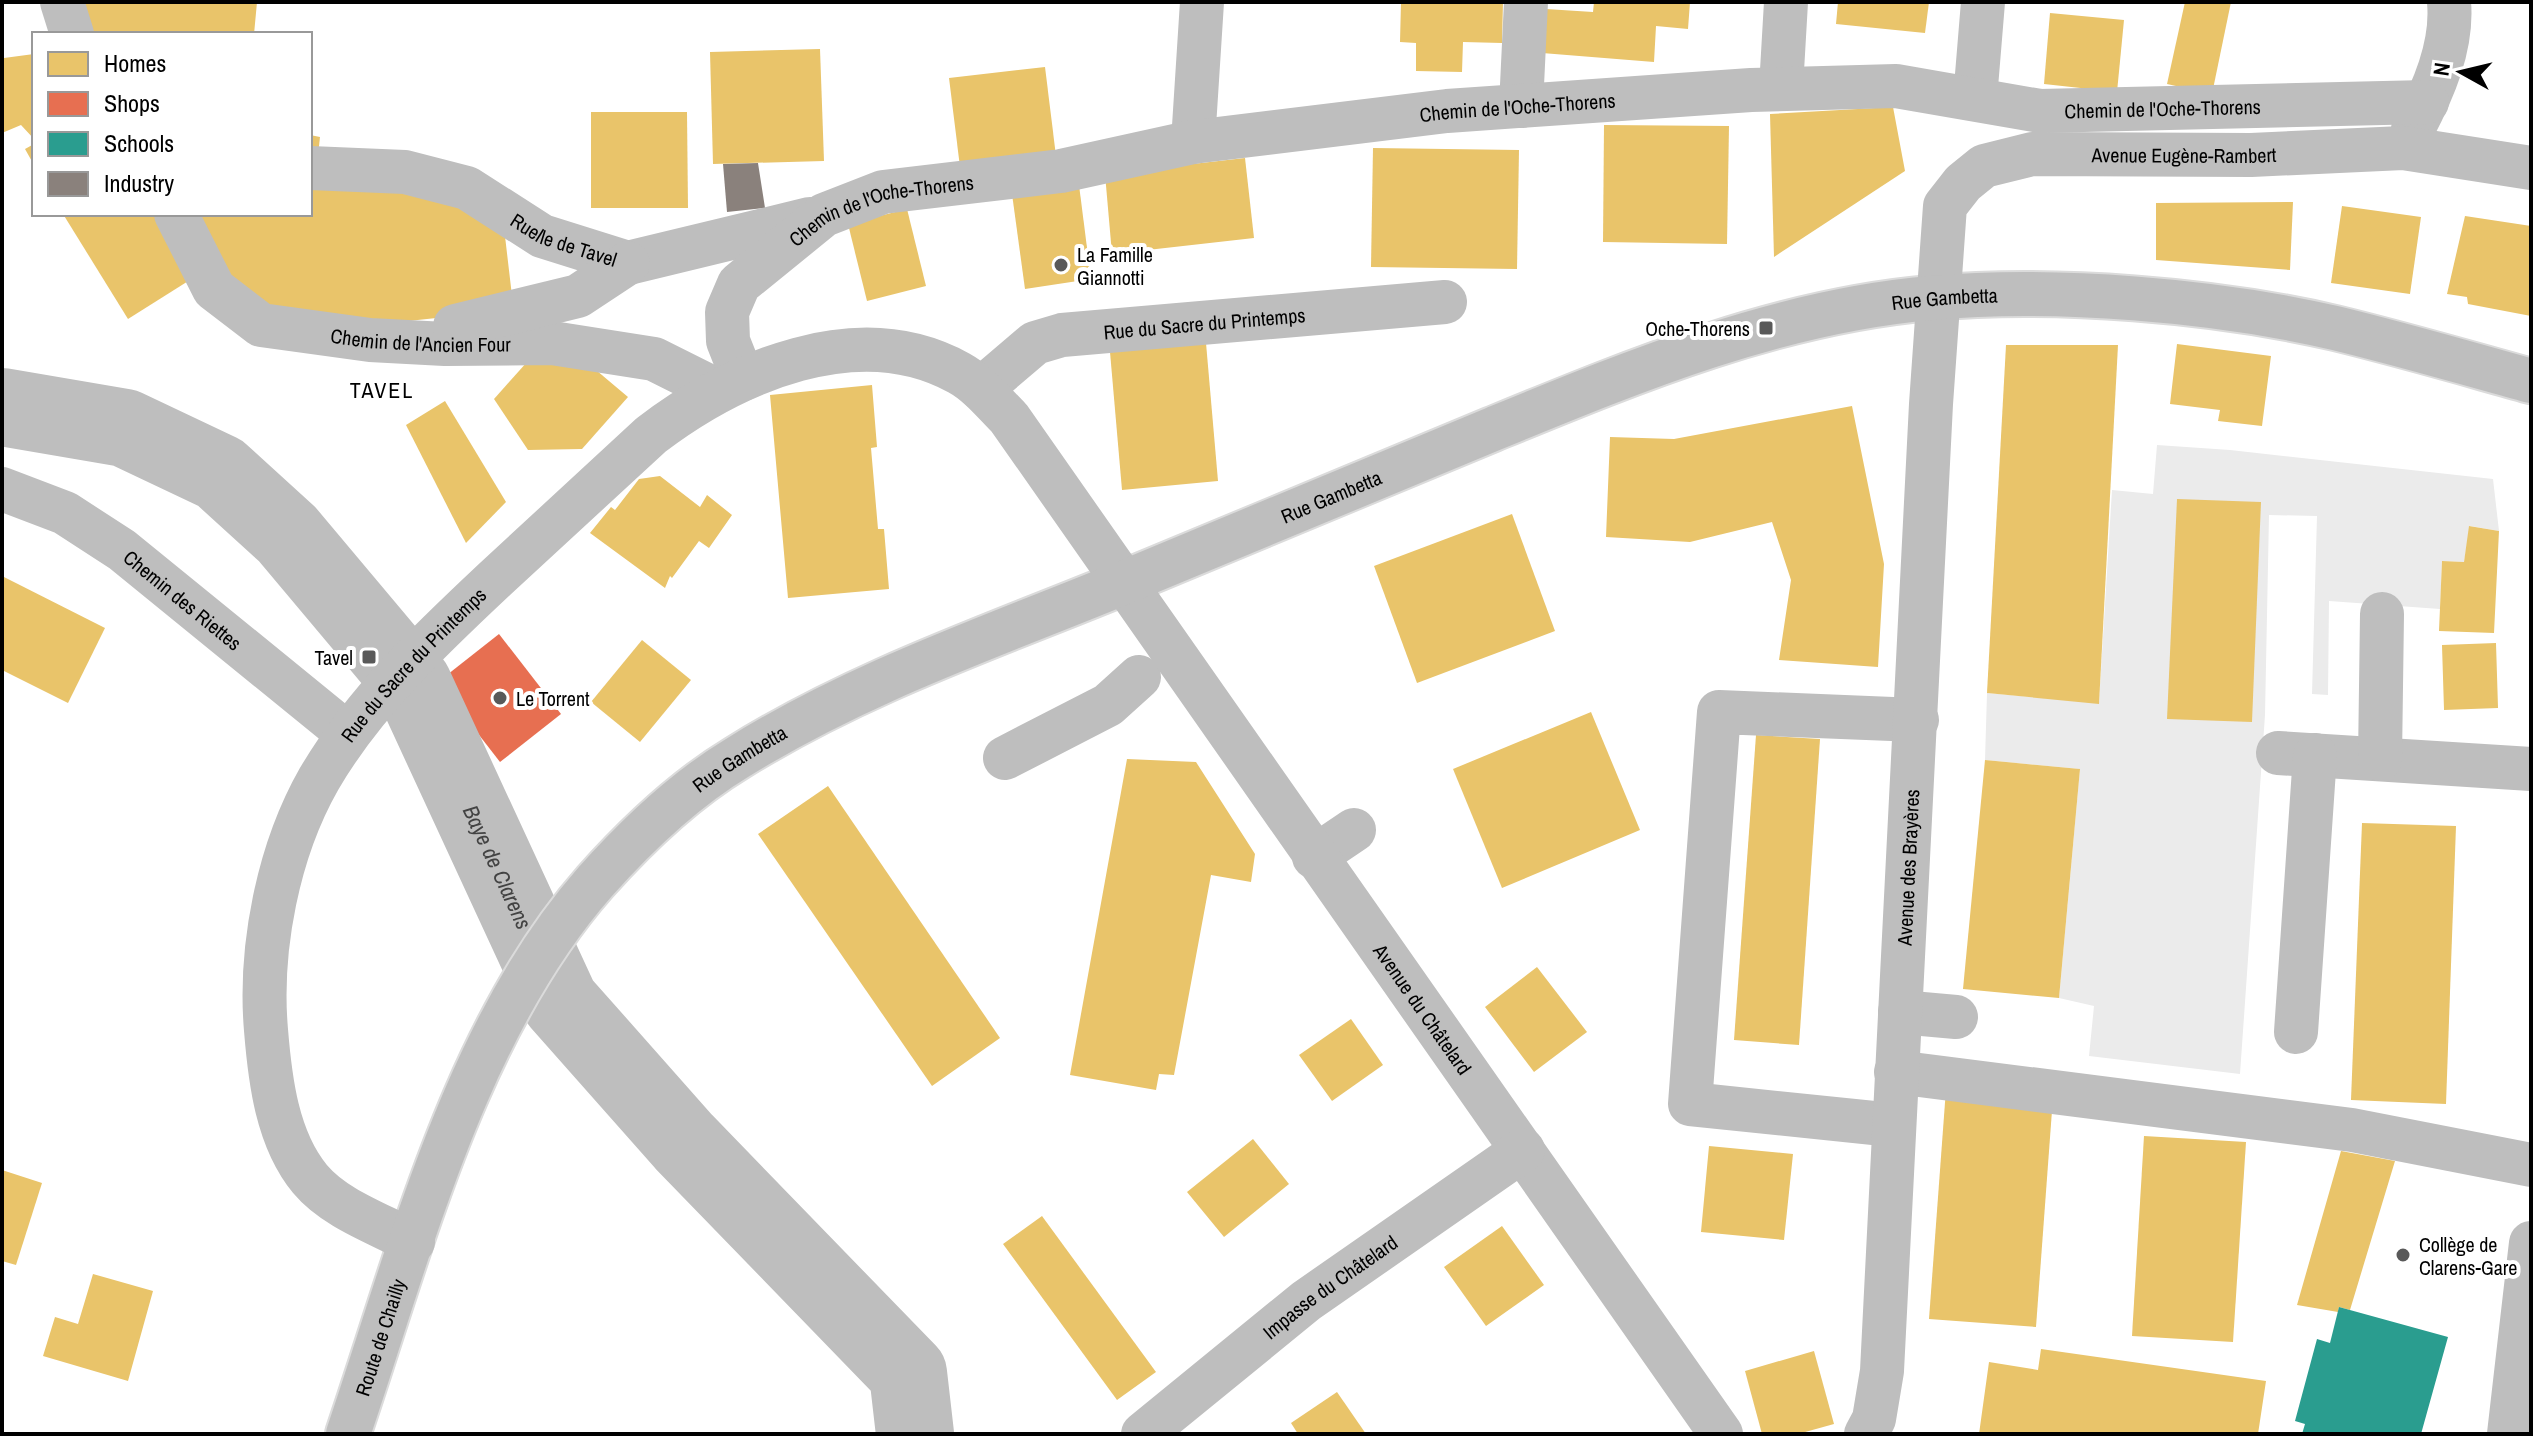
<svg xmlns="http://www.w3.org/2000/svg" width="2533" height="1436" font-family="'Archivo Narrow',sans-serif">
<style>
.green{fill:#ebebeb}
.homes{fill:#e9c46a}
.shops{fill:#e76f51}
.schools{fill:#2a9d8f}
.industry{fill:#8a817c}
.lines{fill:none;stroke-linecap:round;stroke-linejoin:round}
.river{stroke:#bebebe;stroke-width:78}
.major-casing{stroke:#dbdbdb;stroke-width:48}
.minor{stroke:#bebebe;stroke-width:44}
.major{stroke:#bebebe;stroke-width:44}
.poi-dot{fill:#595959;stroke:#fff;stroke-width:3}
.labels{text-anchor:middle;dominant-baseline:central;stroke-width:8;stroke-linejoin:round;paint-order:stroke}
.street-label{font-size:20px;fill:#000;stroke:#fff}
.poi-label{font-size:20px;fill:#000;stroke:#fff;text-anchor:start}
.neighbourhood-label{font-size:22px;letter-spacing:2px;fill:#000;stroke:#fff}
.water-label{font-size:22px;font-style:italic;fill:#434343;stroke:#fff}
</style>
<rect width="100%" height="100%" fill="#fff"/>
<polygon class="green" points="2157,445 2230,450 2493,479 2499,531 2470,526 2464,562 2442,561 2440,609 2329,601 2328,695 2312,694 2317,516 2269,515 2265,715 2240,1074 2089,1056 2094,1006 2059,998 2080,769 1985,760 1987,693 2099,703 2112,490 2153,494"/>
<g class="homes">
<polygon points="82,2 257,2 254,34 85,34"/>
<polygon points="1401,2 1503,2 1502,43 1463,42 1462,72 1416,71 1416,43 1400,42"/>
<polygon points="1594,2 1690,2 1688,29 1656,26 1654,62 1542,53 1546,9 1593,12"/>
<polygon points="1838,2 1929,2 1925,33 1836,24"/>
<polygon points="2185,2 2231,2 2212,94 2167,84"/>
<polygon points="2050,13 2124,20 2117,92 2044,84"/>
<polygon points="820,49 824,161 713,164 710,52"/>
<polygon points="34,54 34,139 21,125 2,133 4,58"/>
<polygon points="1045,67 1056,156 960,167 949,78"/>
<polygon points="1893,107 1905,171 1774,257 1770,114"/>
<polygon points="591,112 687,112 688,208 591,208"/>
<polygon points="1604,125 1729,126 1727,244 1603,242"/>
<polygon points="310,135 320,137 317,164 310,163"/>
<polygon points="34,144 34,165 25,149"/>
<polygon points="1373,148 1519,150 1517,269 1371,267"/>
<polygon points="1245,158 1254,238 1112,254 1105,174"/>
<polygon points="310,179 379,182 503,219 512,296 455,316 399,322 264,314 221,278 196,214 310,214"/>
<polygon points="1079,185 1091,279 1025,289 1012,194"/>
<polygon points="2293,202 2290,270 2156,260 2156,203"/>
<polygon points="2342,206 2421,217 2410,294 2331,283"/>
<polygon points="907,209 926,286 867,301 848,224"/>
<polygon points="63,214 165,214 201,273 128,319"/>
<polygon points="2465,216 2531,226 2531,316 2468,304 2467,297 2447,294"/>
<polygon points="1206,343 1218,481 1122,490 1110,352"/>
<polygon points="2177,344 2271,356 2262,426 2218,421 2220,410 2170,404"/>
<polygon points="2006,345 2118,345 2099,704 1987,693"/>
<polygon points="536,352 577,354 628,397 582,449 528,450 494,399"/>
<polygon points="872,385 877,447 871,448 878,529 884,529 889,589 788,598 770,395"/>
<polygon points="445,401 506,502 466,543 406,425"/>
<polygon points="1852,406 1884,564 1878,667 1779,660 1791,580 1772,522 1690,542 1606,537 1610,437 1674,439"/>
<polygon points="660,476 700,507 707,495 732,515 709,548 699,541 672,578 670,576 665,588 590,533 611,507 615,510 639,479"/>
<polygon points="2177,499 2261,502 2252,722 2167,719"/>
<polygon points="1512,514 1555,631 1417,683 1374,566"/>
<polygon points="2469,526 2499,531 2494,633 2439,631 2442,561 2464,562"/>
<polygon points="2,576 105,628 68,703 2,670"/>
<polygon points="642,640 691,680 640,742 591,702"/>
<polygon points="2496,643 2498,708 2444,710 2442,645"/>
<polygon points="1591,712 1640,830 1502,888 1453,769"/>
<polygon points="1756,735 1820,739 1799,1045 1734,1040"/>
<polygon points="1127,759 1196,762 1255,854 1251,882 1211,875 1174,1075 1159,1074 1156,1090 1070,1075"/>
<polygon points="1985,760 2080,769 2059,998 1963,989"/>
<polygon points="828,786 1000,1038 932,1086 758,834"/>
<polygon points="2362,823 2456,826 2446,1104 2351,1100"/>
<polygon points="1537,967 1587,1032 1534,1072 1485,1007"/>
<polygon points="1351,1019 1383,1065 1332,1101 1299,1055"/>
<polygon points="1946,1089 2053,1097 2036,1327 1929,1319"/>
<polygon points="2144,1136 2246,1142 2233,1342 2132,1336"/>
<polygon points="1253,1139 1289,1184 1224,1237 1187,1192"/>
<polygon points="1709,1146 1793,1154 1784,1240 1701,1232"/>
<polygon points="2341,1151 2395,1161 2350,1310 2339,1307 2338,1312 2297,1305"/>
<polygon points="2,1170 42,1183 16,1265 2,1261"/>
<polygon points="1042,1216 1156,1372 1117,1400 1003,1244"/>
<polygon points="1502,1226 1544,1285 1486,1326 1444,1267"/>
<polygon points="93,1274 153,1291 128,1381 43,1356 55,1317 78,1324"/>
<polygon points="2041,1349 2266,1381 2258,1434 1979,1434 1989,1362 2038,1370"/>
<polygon points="1814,1351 1834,1424 1798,1434 1762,1434 1745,1371"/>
<polygon points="1337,1392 1366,1434 1298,1434 1291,1423"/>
</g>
<polygon class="shops" points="499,634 561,714 500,762 438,682"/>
<polygon class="schools" points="2339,1307 2448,1337 2421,1434 2302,1434 2305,1424 2295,1421 2317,1339 2330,1343"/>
<polygon class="industry" points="758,163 765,208 727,212 723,164"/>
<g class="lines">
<path class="river" id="s1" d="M2,407L125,428L220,473L287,534L413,684L560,1002L684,1142L908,1373L915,1434"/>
<defs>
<g id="major">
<path id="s10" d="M348,1434C411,1249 464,1031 595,882C636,836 684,790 737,758C860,681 997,635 1130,580C1251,529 1372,479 1493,429C1634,371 1778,311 1931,298C2054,287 2215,300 2335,328C2401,344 2466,363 2531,381"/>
</g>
</defs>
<use href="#major" class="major-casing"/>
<g class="minor">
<polyline points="62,2 72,34"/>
<polyline points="1781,88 1786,2"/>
<polyline points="1975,99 1983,2"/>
<polyline points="1521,106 1526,2"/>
<path d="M2413,129C2433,91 2453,46 2449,2"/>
<polyline points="1193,142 1202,2"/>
<path id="s2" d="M310,168L405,172L467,188L542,236L628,263L810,219"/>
<path id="s3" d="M176,214L214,289L261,325L370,340L445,344L552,343L654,359L718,391"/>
<polyline points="455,326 578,296 628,263"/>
<path id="s4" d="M743,379L728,341L727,312L739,284L824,215L883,192L1061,171L1193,142L1447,111L1751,90L1896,86L2040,111L2427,102"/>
<path id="s5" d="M981,389L1035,343L1062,335L1445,302"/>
<path id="s6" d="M2,489L65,513L122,550L348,734"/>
<polyline points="2278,753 2531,769"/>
<polyline points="1005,758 1108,705 1139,677"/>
<polyline points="2380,759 2382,614"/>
<polyline points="1314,857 1354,830"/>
<polyline points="1900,1012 1956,1017"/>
<polyline points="2296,1032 2315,755"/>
<polyline points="1896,1072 2352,1130 2531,1165"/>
<polyline points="1893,1125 1690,1104 1719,712 1917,720"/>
<path id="s7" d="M413,1242C380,1224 335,1209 310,1179C277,1139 270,1080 266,1030C259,948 278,851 319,779C364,702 431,639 495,579C547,531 599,483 651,435C734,372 858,317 959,373C979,384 993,402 1009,418L1721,1434"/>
<path id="s8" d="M1143,1434L1306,1301L1523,1150"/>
<path id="s9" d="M1866,1434L1874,1419L1882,1371L1931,404L1945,206L1963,183L1984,166L2032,154L2251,155L2403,148L2531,168"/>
<polyline points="2509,1434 2531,1243"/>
</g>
<use href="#major" class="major"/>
</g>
<g class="poi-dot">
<circle cx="1061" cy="265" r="8"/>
<rect x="1758" y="320" width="16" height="16" rx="4"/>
<rect x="361" y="649" width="16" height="16" rx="4"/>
<circle cx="500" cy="698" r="8"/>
<circle cx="2403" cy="1255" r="8"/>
</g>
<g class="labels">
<g class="street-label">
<text stroke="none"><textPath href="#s4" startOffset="914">Chemin de l'Oche-Thorens</textPath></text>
<text stroke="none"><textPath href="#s4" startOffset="1562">Chemin de l'Oche-Thorens</textPath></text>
<text stroke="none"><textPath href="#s9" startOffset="1490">Avenue Eugène-Rambert</textPath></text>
<text stroke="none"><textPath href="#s4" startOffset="266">Chemin de l'Oche-Thorens</textPath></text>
<text stroke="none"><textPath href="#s2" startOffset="270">Ruelle de Tavel</textPath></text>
<text stroke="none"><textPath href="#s10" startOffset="2096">Rue Gambetta</textPath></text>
<text stroke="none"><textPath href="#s5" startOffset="242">Rue du Sacre du Printemps</textPath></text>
<text stroke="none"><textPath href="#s3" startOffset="304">Chemin de l'Ancien Four</textPath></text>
<text stroke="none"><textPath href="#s10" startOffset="1448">Rue Gambetta</textPath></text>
<text stroke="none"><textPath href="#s6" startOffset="214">Chemin des Riettes</textPath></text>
<text stroke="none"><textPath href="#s7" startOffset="688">Rue du Sacre du Printemps</textPath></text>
<text stroke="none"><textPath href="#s10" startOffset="800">Rue Gambetta</textPath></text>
<text stroke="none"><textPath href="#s9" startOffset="570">Avenue des Brayères</textPath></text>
<text stroke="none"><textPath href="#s7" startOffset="2140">Avenue du Châtelard</textPath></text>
<text stroke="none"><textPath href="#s8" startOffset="238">Impasse du Châtelard</textPath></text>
<text stroke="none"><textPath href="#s10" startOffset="102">Route de Chailly</textPath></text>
</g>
<g class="poi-label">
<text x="1077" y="254">La Famille<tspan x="1077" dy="23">Giannotti</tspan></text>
<text x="1750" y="328" text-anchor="end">Oche-Thorens</text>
<text x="353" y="657" text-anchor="end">Tavel</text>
<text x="516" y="698">Le Torrent</text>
<text x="2419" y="1244">Collège de<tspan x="2419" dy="23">Clarens-Gare</tspan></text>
</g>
<g class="neighbourhood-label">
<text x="382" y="390">TAVEL</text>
</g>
<g class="water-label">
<text stroke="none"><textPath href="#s1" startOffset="718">Baye de Clarens</textPath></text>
</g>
</g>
<rect width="2533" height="1436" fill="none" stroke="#000000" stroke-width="8"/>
<rect x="32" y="32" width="280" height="184" fill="#ffffff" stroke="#999999" stroke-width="2"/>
<rect x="48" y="52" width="40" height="24" fill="#e9c46a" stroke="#999999" stroke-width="2"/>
<text x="104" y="72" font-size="24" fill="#000000">Homes</text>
<rect x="48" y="92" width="40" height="24" fill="#e76f51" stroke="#999999" stroke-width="2"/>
<text x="104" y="112" font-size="24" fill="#000000">Shops</text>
<rect x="48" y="132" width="40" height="24" fill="#2a9d8f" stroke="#999999" stroke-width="2"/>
<text x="104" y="152" font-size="24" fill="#000000">Schools</text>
<rect x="48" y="172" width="40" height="24" fill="#8a817c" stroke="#999999" stroke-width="2"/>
<text x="104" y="192" font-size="24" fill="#000000">Industry</text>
<g transform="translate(2461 72) rotate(278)" stroke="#ffffff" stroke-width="6" paint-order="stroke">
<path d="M0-6L14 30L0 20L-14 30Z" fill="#000000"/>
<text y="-12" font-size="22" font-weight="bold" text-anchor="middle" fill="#000000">N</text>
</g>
</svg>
